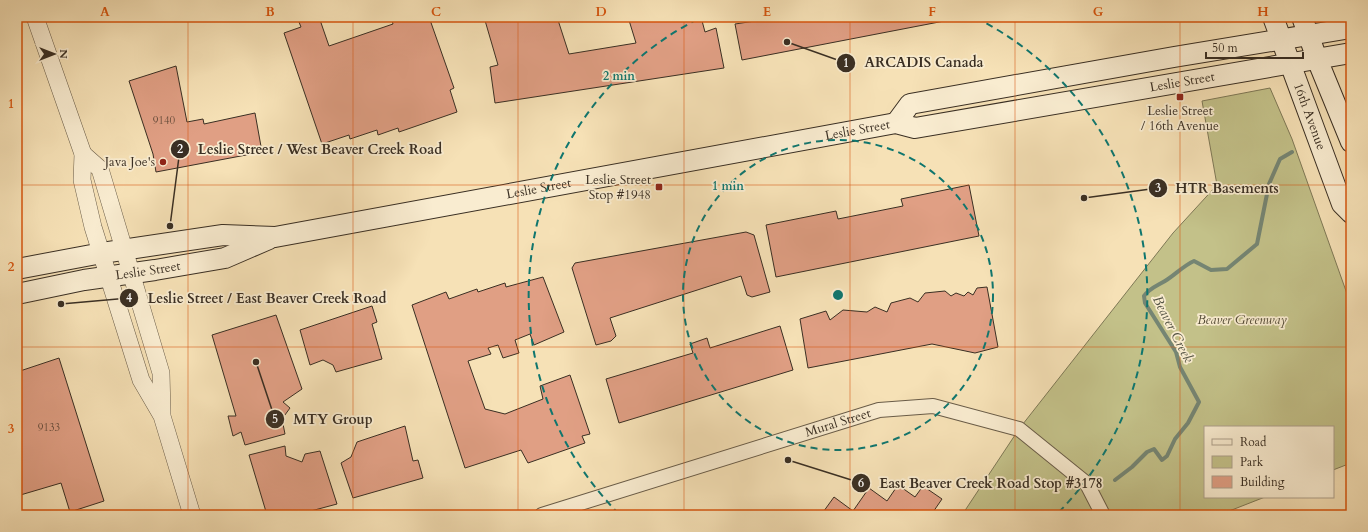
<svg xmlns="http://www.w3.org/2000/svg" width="1368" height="532" font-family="Cardo,serif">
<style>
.green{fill:#c3c189;stroke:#7e7856}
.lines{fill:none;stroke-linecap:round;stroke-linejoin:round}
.stream{stroke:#758573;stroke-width:4}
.building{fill:#e09f84;stroke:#3a2f23}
.minor-casing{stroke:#695c48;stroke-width:16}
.tertiary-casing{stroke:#695c48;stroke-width:18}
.secondary-casing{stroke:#3a2f23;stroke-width:22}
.minor{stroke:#f9ecd0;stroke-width:14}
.tertiary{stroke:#f9ecd0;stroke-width:17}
.secondary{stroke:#f9ecd0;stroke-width:20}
.grid{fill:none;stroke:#d7550e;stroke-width:1;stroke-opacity:0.55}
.ring{fill:none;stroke:#0f766e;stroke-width:2;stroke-dasharray:7 5}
.poi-dot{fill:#8f2418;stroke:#f9ecd0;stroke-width:1.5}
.labels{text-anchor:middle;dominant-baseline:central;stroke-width:3.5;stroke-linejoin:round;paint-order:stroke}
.number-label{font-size:11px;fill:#644b3b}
.street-label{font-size:13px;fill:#3a2f23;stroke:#f9ecd0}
.poi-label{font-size:13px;fill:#3a2f23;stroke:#f9ecd0;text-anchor:end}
.park-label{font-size:13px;font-style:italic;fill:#554c37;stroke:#f9ecd0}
.water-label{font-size:14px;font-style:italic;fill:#535344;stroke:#f9ecd0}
.centre{fill:#0f766e;stroke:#f9ecd0;stroke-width:2}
.ring-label{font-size:12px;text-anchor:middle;font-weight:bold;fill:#0f766e;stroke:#f9ecd0;stroke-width:3.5;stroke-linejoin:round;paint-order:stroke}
.leader{fill:none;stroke:#3a2f23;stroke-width:1.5}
.callout-dot{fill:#3a2f23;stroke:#f9ecd0;stroke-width:1.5}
.mark-label{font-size:12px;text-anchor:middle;font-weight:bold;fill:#fff}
.callout-label{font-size:14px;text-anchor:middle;font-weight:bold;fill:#3a2f23;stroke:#f9ecd0;stroke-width:3.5;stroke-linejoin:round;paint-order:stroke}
.neatline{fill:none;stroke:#d7550e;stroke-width:1.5}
.grid-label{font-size:13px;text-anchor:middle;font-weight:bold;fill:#d7550e}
</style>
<rect width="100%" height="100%" fill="#f6e1b6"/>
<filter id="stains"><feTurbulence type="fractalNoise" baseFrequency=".005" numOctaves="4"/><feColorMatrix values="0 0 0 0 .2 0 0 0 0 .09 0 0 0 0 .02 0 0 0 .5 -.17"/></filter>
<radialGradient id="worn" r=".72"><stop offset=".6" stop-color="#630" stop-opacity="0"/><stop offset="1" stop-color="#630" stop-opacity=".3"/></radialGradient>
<polygon class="green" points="1270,88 1292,139 1351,305 1351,463 1333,470 1333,427 1205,427 1205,497 1265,497 1219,515 962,515 1019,429 1173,233 1217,185 1202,101"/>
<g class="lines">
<path class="stream" d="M1115,480L1132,467L1147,452L1154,449L1162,460L1167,456L1175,439L1188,423L1199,402L1180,367L1176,352L1145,303L1144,296C1150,288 1157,286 1165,281C1175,275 1183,266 1194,261L1211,270L1227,269L1257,244L1269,184L1280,159L1292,152"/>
</g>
<g class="building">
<polygon points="297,17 319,17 329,46 393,24 391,17 429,17 454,88 450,90 457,112 399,132 398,128 378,135 377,130 350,139 349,135 322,144 284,33 301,27"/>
<polygon points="484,17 557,17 569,54 636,43 628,17 701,17 705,32 716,28 724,68 495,103 490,67 498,65"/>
<polygon points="754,17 965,17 742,60 735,24 755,21"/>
<polygon points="176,66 187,122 203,119 204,124 255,113 262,152 156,172 153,154 129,81"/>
<polygon points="969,185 979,236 776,277 766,225 836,211 838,219 903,206 901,199"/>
<polygon points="746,232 754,235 770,292 752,297 747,295 741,276 610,318 616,336 611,341 596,345 572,268 575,263"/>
<polygon points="543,277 564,332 534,345 530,334 515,340 519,353 503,358 498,345 488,348 491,354 468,361 485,409 505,414 543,399 540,386 570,375 590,434 582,436 585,443 528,463 521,450 465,468 412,305 446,292 449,299 477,289 478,292 505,283 506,287"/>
<polygon points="987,287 998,347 975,353 932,344 808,368 800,319 826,311 830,320 843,310 867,312 875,307 887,312 891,303 910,298 918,302 925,293 945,291 951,296 956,293 964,296 968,292 973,295 977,288"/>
<polygon points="372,306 377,322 372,324 382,359 336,372 333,365 323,360 310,365 300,330"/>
<polygon points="276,315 302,389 283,402 290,408 282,419 285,434 245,445 241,432 233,436 228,416 236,416 212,335"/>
<polygon points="780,326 793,370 619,423 606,379 693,353 690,344 707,338 710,348"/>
<polygon points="59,358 104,501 70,512 61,483 17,496 17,372"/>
<polygon points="405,426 413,461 418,460 423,478 353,498 341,463 351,457 357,442"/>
<polygon points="285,446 286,456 302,462 305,454 320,451 337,504 296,515 267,515 249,455"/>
<polygon points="898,485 915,497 923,486 942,499 931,515 821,515 834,497 853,511 869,488 887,501"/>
</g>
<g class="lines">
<defs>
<g id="minor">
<path id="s1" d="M542,515L879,410L933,406L1019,429L1087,484L1103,515"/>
</g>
<g id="tertiary">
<polyline points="35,17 83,154 82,180 93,227 141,380 162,416 192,515"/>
<polyline points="83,154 100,169 161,373 162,413"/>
</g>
<g id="secondary">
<path id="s2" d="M1273,17L1342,204L1351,213"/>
<polyline points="1302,17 1317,59 1351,142"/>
<polyline points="896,123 910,104 1174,57 1351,28"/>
<path id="s3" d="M17,269L102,253L223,235L275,237L896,123L915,128L1351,53"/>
<path id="s4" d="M17,294L84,280L155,270L225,258L269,239"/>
</g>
</defs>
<use href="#minor" class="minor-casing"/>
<use href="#tertiary" class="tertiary-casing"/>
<use href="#secondary" class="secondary-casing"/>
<use href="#minor" class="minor"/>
<use href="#tertiary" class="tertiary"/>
<use href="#secondary" class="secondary"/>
</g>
<path class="grid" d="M188,17V515M353,17V515M518,17V515M684,17V515M850,17V515M1015,17V515M1180,17V515M17,185H1351M17,347H1351"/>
<g class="ring">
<circle cx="838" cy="295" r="155"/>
<path d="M619 514A310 310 0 0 1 700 18M976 18A310 310 0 0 1 1057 514"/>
</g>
<g class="poi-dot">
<rect x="1176" y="93" width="8" height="8" rx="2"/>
<circle cx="163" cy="162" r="4"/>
<rect x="655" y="183" width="8" height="8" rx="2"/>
</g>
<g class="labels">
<g class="number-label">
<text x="164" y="120">9140</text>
<text x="49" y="427">9133</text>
</g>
<g class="street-label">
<text stroke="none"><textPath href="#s3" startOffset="1183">Leslie Street</textPath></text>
<text stroke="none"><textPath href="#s2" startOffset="106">16th Avenue</textPath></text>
<text stroke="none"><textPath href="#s3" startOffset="853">Leslie Street</textPath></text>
<text stroke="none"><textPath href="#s3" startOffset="529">Leslie Street</textPath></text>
<text stroke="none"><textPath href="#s4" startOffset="133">Leslie Street</textPath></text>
<text stroke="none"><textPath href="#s1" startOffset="310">Mural Street</textPath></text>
</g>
<g class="poi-label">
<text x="1180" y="111" text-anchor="middle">Leslie Street<tspan x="1180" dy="15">/ 16th Avenue</tspan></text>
<text x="155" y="162">Java Joe's</text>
<text x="651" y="180">Leslie Street<tspan x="651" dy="15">Stop #1948</tspan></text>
</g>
<g class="park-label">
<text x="1242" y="320">Beaver Greenway</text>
</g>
<g class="water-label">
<text transform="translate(1173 329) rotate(63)">Beaver Creek</text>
</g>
</g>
<circle cx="838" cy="295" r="6" class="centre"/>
<g class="ring-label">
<text x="619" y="80">2 min</text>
<text x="728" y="190">1 min</text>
</g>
<path class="leader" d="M787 42L846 63M170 226L180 149M1084 198L1158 188M61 304L129 298M256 362L275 419M788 460L861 483"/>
<g class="callout-dot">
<circle cx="787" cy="42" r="4"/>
<circle cx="170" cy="226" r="4"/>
<circle cx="1084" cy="198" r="4"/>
<circle cx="61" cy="304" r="4"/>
<circle cx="256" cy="362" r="4"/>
<circle cx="788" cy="460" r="4"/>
<circle cx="846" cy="63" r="10"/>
<circle cx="180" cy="149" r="10"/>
<circle cx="1158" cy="188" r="10"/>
<circle cx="129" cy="298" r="10"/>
<circle cx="275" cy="419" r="10"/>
<circle cx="861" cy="483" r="10"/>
</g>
<g class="mark-label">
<text x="846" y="67">1</text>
<text x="180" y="153">2</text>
<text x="1158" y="192">3</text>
<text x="129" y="302">4</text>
<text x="275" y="423">5</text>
<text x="861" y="487">6</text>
</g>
<g class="callout-label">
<text x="924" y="67">ARCADIS Canada</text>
<text x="320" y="154">Leslie Street / West Beaver Creek Road</text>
<text x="1227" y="193">HTR Basements</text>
<text x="267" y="303">Leslie Street / East Beaver Creek Road</text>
<text x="333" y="424">MTY Group</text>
<text x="991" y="488">East Beaver Creek Road Stop #3178</text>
</g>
<rect width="1368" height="532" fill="none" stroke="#f6e1b6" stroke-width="44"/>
<rect x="1204" y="426" width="130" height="72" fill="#f9ecd0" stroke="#ada08b"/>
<rect x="1212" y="439" width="20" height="6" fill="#f9ecd0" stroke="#ada08b"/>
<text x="1240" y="446" font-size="12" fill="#3a2f23">Road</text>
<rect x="1212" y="456" width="20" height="12" fill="#c3c189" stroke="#ada08b"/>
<text x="1240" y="466" font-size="12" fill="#3a2f23">Park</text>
<rect x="1212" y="476" width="20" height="12" fill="#e09f84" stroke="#ada08b"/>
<text x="1240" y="486" font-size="12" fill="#3a2f23">Building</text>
<g transform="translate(54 54) rotate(90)" stroke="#f9ecd0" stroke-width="3" paint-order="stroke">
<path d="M0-3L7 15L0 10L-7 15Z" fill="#3a2f23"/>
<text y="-6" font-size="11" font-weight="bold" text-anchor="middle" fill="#3a2f23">N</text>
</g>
<path d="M1206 52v6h97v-6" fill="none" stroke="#3a2f23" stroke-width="2"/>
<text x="1212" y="52" font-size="12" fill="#3a2f23" stroke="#f9ecd0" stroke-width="3" paint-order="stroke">50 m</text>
<rect x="22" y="22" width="1324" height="488" class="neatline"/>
<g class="grid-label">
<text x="105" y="16">A</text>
<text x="270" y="16">B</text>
<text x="436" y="16">C</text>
<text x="601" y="16">D</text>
<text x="767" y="16">E</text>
<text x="932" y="16">F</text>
<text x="1098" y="16">G</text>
<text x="1263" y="16">H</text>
<text x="11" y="108">1</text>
<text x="11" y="271">2</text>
<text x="11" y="433">3</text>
</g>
<rect width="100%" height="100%" filter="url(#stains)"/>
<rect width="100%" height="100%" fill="url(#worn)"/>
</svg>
